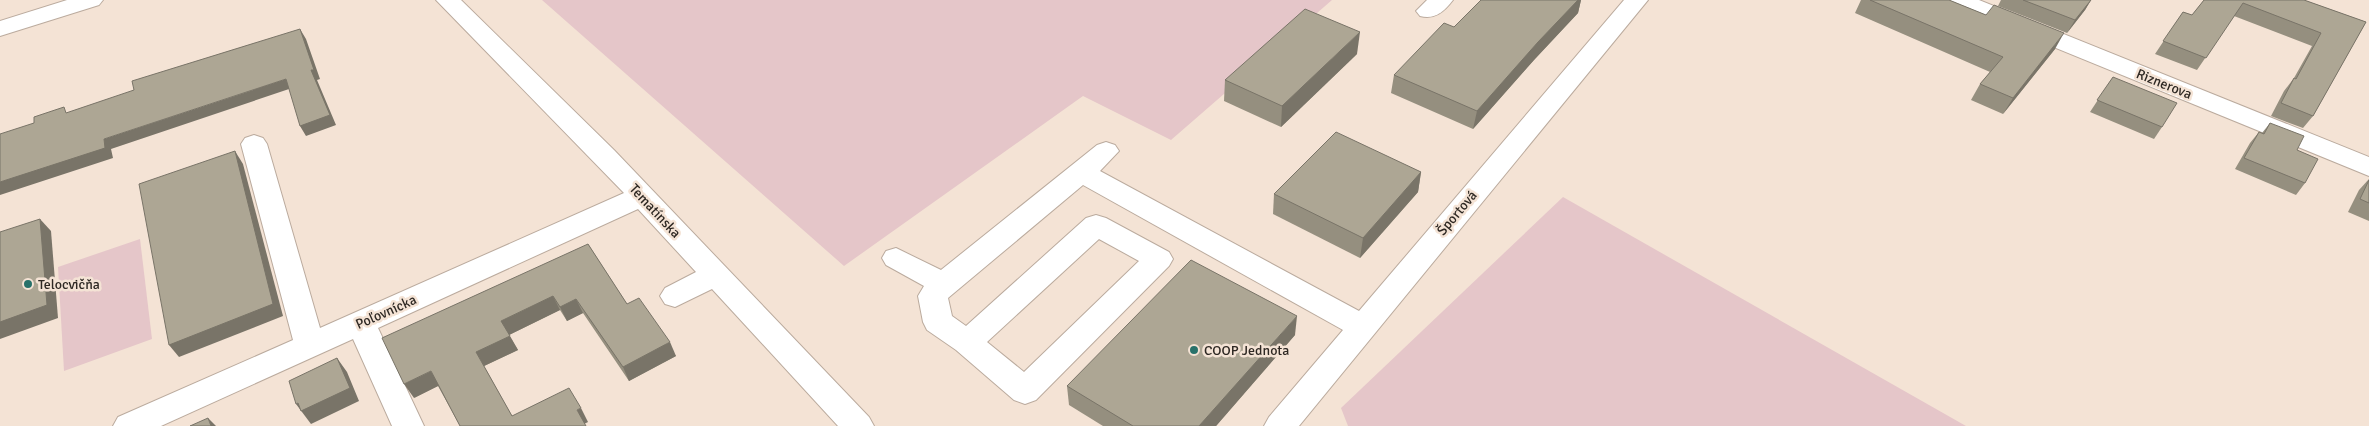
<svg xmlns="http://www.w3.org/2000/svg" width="2369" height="426" font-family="Signika,sans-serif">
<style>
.green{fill:#e5c6c9}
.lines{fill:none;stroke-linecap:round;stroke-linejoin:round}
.minor-casing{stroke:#bbab9e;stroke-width:2}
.minor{fill:#fff;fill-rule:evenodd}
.wall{fill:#958f7f}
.shaded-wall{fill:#797468}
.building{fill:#ada694;stroke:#797468}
.poi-dot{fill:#28716a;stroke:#f4e3d5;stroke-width:2}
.labels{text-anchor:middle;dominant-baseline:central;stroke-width:5;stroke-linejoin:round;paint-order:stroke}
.street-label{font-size:14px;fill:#2e2823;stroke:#f4e3d5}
.poi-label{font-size:14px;fill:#2e2823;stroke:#f4e3d5;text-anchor:start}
</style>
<rect width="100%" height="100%" fill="#f4e3d5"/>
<g class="green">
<polygon points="542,0 1332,0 1171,140 1083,96 844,266"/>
<polygon points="1563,197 1966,426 1348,426 1341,408"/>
<polygon points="140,239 152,339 64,371 58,267"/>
</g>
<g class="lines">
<defs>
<g id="minor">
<polygon points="67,0 103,0 99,5 0,36 0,21"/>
<polygon points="436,0 461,0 614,150 869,417 874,426 838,426 712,289 675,307 665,304 660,296 665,288 696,272 638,209 378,328 424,426 392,426 353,339 161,426 113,426 118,417 293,340 241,144 245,138 254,135 263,138 267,144 320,328 624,193"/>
<path d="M1427,0H1453C1444,12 1434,20 1420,16L1416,11Z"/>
<path d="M1624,0H1648L1299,426H1264L1269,417L1343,330L1083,185L948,298L952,316L966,326L1086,218L1096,215L1106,218L1169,252L1173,259L1169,266L1036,400L1025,404L1014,400L956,350L927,330L923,322L918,296L924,286L886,265L882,258L886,251L896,248L941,270L1097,145L1106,142L1115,145L1119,151L1100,171L1359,311ZM1099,239L1139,261L1024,372L987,342Z"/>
<polygon points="1947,0 1979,0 2369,157 2369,176 1951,5"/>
</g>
</defs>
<use href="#minor" class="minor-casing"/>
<use href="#minor" class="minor"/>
</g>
<g class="wall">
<polygon points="1481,0 1581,0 1578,13 1534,60 1473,129 1391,93 1394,75 1454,27"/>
<polygon points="1861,0 1949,0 1986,15 2055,49 2003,114 1971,100 1980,84 1990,72 1855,13"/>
<polygon points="2001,0 2091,0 2085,10 2067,33 1998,6"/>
<polygon points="2204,0 2304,0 2366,22 2313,116 2303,128 2271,116 2284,91 2294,78 2312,46 2234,16 2197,70 2155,54 2183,12 2192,15"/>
<polygon points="1357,54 1281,127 1224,101 1225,80"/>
<polygon points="2113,77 2162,127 2154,139 2090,112"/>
<polygon points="2270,123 2297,150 2305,183 2296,195 2235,169 2250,143 2259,132 2262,133"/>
<polygon points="1421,172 1418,192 1360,258 1273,214 1274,194"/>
<polygon points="2369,179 2369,221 2348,212 2359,190"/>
<polygon points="588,244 627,304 676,356 629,381 583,313 567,321 560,310 509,335 518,350 484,366 512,416 588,422 460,426 438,386 414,398"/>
<polygon points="1295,335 1216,426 1103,426 1069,405 1067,386"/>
</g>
<g class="shaded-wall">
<polygon points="1578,0 1581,0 1578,13 1534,60 1473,129 1477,111 1538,42"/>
<polygon points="2091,0 2085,10 2067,33 2075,20"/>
<polygon points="300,29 306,39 320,79 317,80 336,125 306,136 300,126 311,70"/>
<polygon points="1360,32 1357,54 1281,127 1282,106"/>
<polygon points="2064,33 2055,49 2003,114 2013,98"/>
<polygon points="286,79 292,88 111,149 113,158 0,195 0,182 104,139"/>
<polygon points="235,151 243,164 283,316 179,357 169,345"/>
<polygon points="1421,172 1418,192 1360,258 1363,238"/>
<polygon points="40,219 51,231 58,318 0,339 0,322"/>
<polygon points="553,296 560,310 509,335 501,321"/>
<polygon points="576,299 583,313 567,321 560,307"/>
<polygon points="1297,316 1295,335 1216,426 1199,426"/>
<polygon points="510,336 518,350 484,366 476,352"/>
<polygon points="670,342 676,356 629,381 623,367"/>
<polygon points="337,358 347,372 359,401 311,424 296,404 298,403"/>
<polygon points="431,371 440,385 414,398 404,384"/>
<polygon points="581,408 588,422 584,424 577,410"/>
<polygon points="208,418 216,426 211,426"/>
</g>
<g class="building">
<polygon points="1481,0 1578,0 1538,42 1477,111 1394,75 1444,23 1454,27"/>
<polygon points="1870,0 1949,0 1986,15 1994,5 2064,33 2013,98 1980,84 2003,57"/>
<polygon points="2023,0 2091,0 2075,20"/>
<polygon points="2204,0 2304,0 2366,22 2313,116 2281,103 2294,78 2296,79 2321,33 2243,3 2206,58 2163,41 2183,12 2192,15"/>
<polygon points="1305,9 1360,32 1282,106 1225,80"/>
<polygon points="300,29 314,70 311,70 330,115 300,126 286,79 104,139 105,148 0,182 0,134 34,123 34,117 64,107 66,113 134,90 132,81"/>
<polygon points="2113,77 2177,103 2162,127 2097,100"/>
<polygon points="2270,123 2304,136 2297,150 2318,159 2305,183 2244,158 2259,132 2264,134"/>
<polygon points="1336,132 1421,172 1363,238 1274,194"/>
<polygon points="235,151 273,304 169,345 139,184"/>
<polygon points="2369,180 2369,203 2360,199"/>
<polygon points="40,219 47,305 0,322 0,232"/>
<polygon points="588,244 627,304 639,298 670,342 623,367 576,299 560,307 553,296 501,321 510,336 476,352 512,416 569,388 581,408 577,410 586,426 460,426 431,371 404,384 382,338"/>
<polygon points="1191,260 1297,316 1199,426 1133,426 1067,386"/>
<polygon points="337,358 350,388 301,411 298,403 296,404 289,381"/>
<polygon points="208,418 211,426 190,426"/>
</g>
<g class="poi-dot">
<circle cx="28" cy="284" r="5"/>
<circle cx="1194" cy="350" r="5"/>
</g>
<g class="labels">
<g class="street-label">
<text transform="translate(2164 84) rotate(22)">Riznerova</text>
<text transform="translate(655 211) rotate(47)">Tematínska</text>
<text transform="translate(1457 213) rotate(-50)">Športová</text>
<text transform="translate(386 312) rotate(-24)">Poľovnícka</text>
</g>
<g class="poi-label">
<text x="38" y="284">Telocvičňa</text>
<text x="1204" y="350">COOP Jednota</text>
</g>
</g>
</svg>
